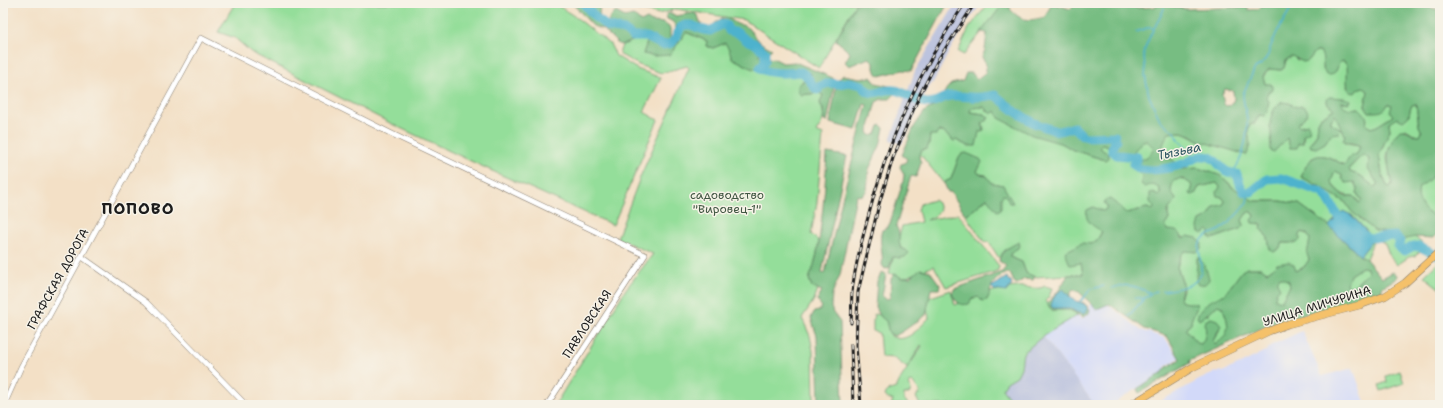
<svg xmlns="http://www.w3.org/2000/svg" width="1443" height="408" font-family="'Shantell Sans',sans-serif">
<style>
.built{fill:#d2d9f9}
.industrial{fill:#bcc3de}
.green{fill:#94de9a;stroke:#587d5b;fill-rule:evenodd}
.forest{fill:#77bd82;stroke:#4a6c4f;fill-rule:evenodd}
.water{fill:#4eb2cd;stroke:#356774}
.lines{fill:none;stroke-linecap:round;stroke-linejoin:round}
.stream{stroke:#4eb2cd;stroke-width:1.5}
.river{stroke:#4eb2cd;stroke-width:9}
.minor-casing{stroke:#887e71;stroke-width:6}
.major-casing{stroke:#887e71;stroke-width:8}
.minor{stroke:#fff;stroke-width:5}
.major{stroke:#f5c16b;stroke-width:7}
.rail-casing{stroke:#1c1c1c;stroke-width:3}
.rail{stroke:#f7f3e8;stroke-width:1.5;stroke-dasharray:4.5;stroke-linecap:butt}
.labels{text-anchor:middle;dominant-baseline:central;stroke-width:3;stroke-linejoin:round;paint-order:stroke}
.park-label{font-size:12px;fill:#405642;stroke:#f7f3e8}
.street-label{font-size:12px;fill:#1c1c1c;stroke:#f7f3e8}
.water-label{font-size:13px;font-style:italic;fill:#305863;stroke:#f7f3e8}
.district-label{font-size:16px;font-weight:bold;letter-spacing:1px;fill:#1c1c1c;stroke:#f7f3e8}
</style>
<rect width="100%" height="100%" fill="#f7f3e8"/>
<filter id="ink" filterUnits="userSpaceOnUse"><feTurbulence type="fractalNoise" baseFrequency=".025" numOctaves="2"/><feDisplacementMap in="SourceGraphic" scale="8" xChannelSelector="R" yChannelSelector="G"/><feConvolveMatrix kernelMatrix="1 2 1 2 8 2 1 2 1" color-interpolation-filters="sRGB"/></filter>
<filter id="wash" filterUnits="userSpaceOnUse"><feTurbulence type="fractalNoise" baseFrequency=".012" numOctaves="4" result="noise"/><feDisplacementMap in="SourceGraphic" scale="16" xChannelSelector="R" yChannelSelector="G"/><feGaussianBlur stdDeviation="0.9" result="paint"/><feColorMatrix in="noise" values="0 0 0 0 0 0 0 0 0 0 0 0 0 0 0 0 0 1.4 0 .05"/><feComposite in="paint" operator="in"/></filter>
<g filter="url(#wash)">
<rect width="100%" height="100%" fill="#f3e0c6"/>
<g class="built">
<polygon points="1091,300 1107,304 1141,330 1165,338 1179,358 1165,367 1166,370 1111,405 1095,405 1043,336 1078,315 1082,319 1089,314"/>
<polygon points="1302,331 1322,376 1353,368 1366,405 1153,405 1199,380 1216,372 1217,373 1221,371 1222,372 1240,364 1268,350 1267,349 1271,347 1270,346"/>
</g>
<g class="industrial">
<polygon points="956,3 982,3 968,21 950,50 934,81 926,91 902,144 890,140 915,71"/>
<polygon points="1043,336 1095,405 1014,405 1002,389 1007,382 1017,376 1021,368 1023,353"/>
</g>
<g class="green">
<polygon points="235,3 554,3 577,18 610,44 616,56 637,69 661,78 644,112 658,120 613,225 490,170 396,126 252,53 235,38 218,32"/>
<polygon points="609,3 856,3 819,68 744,20 676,9 659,14"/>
<polygon points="989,3 1004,3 964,55 958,52 969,28"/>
<path d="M685,32L707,41L706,46L713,48L725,43L729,49L732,58L753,69L762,68L775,72L790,73H811V77L802,81L801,95L819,93L823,95L820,103C826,116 824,121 816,132L823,135L817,202L811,234L819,241L815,264L809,279L812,287L818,289L814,300L802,318L810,336L813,351L814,405H555L626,289L653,254L617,238L641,175L689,68L687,66L661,73L639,65L619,54L622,45L643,37L648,40L643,54L655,56Z"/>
<path d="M1316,51H1320L1324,58L1323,70L1336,71L1339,63L1342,61L1347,64L1348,75L1347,88L1358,89L1363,87L1368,91L1365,106L1388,104L1392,105L1393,116L1377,126L1371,128L1366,125L1367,119L1359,108L1350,109L1344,107L1341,102L1344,98L1334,109L1320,118L1318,122L1317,133L1310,144L1311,147L1325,143L1331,134V120L1335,114L1345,135L1346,143L1358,145L1360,146L1357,154L1351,156L1344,165C1331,158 1326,153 1312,158L1301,177L1321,187L1346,203L1351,211L1366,224L1383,233L1393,234L1402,240L1415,237L1425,246L1415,256L1409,257L1397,265L1390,257L1385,244L1378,239L1373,242L1366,259L1360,256L1372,241L1373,238L1351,214L1338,216L1329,226L1299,204L1280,201H1254L1235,189L1228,182L1216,174L1198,168L1142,175L1141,184L1156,185L1160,189V194L1158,196L1155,195V207L1153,210L1147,208L1126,213L1114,202L1107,206L1106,209L1103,211L1099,209L1102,231L1097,240L1091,244L1081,263L1083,274L1035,277L1026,273L1022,262L1010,257V254L1020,246L1007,248L999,258L988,241L985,243L966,216L1003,185L992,183L986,175L979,174L977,171L980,167L959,157L951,179L945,182V185L920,154L922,149L927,148L929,144L930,134C944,130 944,132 954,141L956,140L968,146L979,132L984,129L982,124L984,114L970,112V108L984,107L988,112L996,111L1063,144L1073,150L1105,160L1100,146L1102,144L1106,145L1114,151C1133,143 1158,131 1179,132C1188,132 1194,139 1202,141C1217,146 1232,150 1246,155L1249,138L1248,130L1250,125L1255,123L1259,115L1267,113L1269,101L1265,98L1268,92L1263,77L1269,69L1281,70L1284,68L1286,60L1293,56L1297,60L1308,61ZM1289,103L1296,107L1297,124L1299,126L1308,124L1303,135L1304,140L1298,143L1287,138L1270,141L1272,135Z"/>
<polygon points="1416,104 1419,126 1422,132 1420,136 1417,136 1406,129 1395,135 1389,148 1387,158 1392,184 1390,187 1387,186 1382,174 1379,155 1390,130 1389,123 1397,117 1409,116 1410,110 1412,105"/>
<path d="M1364,155L1369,159L1368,169L1378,184L1374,187L1361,176L1350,172L1349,168C1355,164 1356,159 1364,155Z"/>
<path d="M1440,162V217C1433,217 1428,214 1424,209C1409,189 1424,179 1437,163Z"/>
<path d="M1335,170L1341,174L1343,180L1354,182L1358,190L1357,194L1362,201L1360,203L1354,196C1342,196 1338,192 1331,182Z"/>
<path d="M1180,178L1192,184V190L1195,194L1199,187L1212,184L1217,183L1220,187L1218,196L1222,197L1225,201L1223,205L1214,207L1208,217L1200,221L1210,232L1212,239L1240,229L1244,225L1242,220L1247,213L1252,211L1262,224L1261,229L1268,238L1270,250L1279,249L1282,243H1297L1300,235L1303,232L1307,234L1310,239L1309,260L1304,267L1296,271L1272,268L1271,270L1267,272L1261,268H1247L1242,271L1225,294L1208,302L1207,316L1212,309L1218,305L1222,307C1230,322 1232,336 1214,344L1213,341L1220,329L1206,330L1204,341L1201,344L1197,343L1186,330L1187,327L1191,324V317L1197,308L1182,302L1180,299L1183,290V284L1177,267L1181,255L1185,251V238L1167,230L1165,226L1169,219C1167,212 1168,208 1174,203L1170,189L1174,181Z"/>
<polygon points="934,200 938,203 940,210 935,216 927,220 958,214 999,266 998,270 994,272 946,287 934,266 904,278 889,273 902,226 921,222 918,210 920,204"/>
<polygon points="1440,261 1440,289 1424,276"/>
<polygon points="1362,267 1367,268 1368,273 1355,285 1350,287 1347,284 1350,275"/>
<polygon points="1280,277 1289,281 1290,286 1281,301 1275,299 1277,280"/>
<path d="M1045,286L1052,288L1049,297L1045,301L1052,310H1070L1078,315L1043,336L1023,353L1021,368L1017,376L1007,382L1002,389L1014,405H920L916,397L920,392L913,382L909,383L911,391L909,394H904V399L909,405H891L893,400L887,398L885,396L887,391L896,388L901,378L922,346L921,345L907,368L894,358L881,357L879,333L873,331V319L874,314L888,316L891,336C906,345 919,328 929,318L925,299L951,290L955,305C975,297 996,288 1018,287C1027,286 1038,291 1045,286Z"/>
<polygon points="1400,371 1404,383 1381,391 1379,385 1387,382 1386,376"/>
</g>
<g class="forest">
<path d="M572,3H600L599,20L602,23L607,24L611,16L616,12L625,17L633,15L641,22L647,19L652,22L664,23L670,28V38L673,39L677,35C676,27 676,22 667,19L666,14L671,13L676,16L693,13L698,15C700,24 704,33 714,28V24L722,18L730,19L737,24L746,26L761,43L772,49L769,51H761L759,54L761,57L775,59L783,63L795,62L833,78L835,83L827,122L824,121L823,109L820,103L823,95L819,93L801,95L798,92C797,83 803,81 811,77V73H790L775,72L762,68L753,69L732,58L729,49L725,43L713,48L706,46L707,41L686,32L670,55L655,56L643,54L648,39L643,37L622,45L618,44L604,30L593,26Z"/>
<polygon points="856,3 948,3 911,71 903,70 879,76 874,69 874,62 869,58 849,66 845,62 850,53 836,40"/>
<path d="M1004,3H1010V9C1022,22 1029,21 1045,17L1052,3L1070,9L1073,6L1071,3H1133V5L1136,8L1154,7L1159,3L1186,9L1248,7V10L1259,9L1261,6L1276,3H1409L1440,10V162L1437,163C1436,175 1428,182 1419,187C1415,201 1425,216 1440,217V232L1434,238L1415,237L1402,240L1393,234L1375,231L1351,211L1346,203L1321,187L1301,177C1303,171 1305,167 1309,162C1319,149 1332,159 1344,165L1351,156L1357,154L1360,146C1355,142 1348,144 1343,140L1345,135L1335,115L1331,120V123L1340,128L1339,133L1331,134L1325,143L1316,148L1311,147L1310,144L1317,133L1318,122L1320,118L1334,109L1327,103V99L1329,97L1344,98L1351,100L1350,103L1341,102C1346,110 1350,109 1359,108C1365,114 1368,116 1366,125L1371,128L1377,126L1393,116L1390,112L1392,105L1388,104C1384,113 1378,112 1369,112L1365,106L1368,91L1363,87L1358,89L1355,93L1350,92C1345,85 1348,73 1347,64L1343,61L1339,63L1336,71L1331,75H1326C1320,65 1326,62 1320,51H1316L1308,61L1303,62L1292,56L1286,60L1284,68L1281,70L1269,69L1263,76L1265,84H1271L1272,87V90L1268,92L1266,98L1269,101L1267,113L1264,116L1259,115L1255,123L1250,125L1248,130L1250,144L1247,155L1200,141L1191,135L1181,132L1169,133C1153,158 1172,153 1181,169L1198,168L1222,176L1231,186L1254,201H1280L1299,204L1329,226L1360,256L1366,259L1382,278L1393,272L1397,275V278L1382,287V292L1342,304L1278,321L1189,361L1190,363L1139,393L1137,389L1163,372L1167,367L1180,359L1167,336L1145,329L1109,304L1097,309L1079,292L1073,289L1070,295L1072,301L1084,303L1090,309L1089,313L1083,317L1070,310H1052L1047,304L1059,290L1068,275L1083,274L1081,263L1070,265L1065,252L1082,243L1092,244L1097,240L1102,232C1093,225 1084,222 1087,210L1093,207L1103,211L1106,209L1107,206L1104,203L1105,201L1110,199L1114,202L1126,213L1147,208L1153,210L1154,207L1150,202V193L1153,192L1158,196L1160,194V189C1155,185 1152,184 1145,187L1141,184L1142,175L1134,169V165C1141,158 1149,159 1154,148L1147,141H1142L1132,154C1117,158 1113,146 1102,144L1100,147L1102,150L1108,153V158L1105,160L1073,150L1063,144L1032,135L999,118L996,111L991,114L984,107L971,108L970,112L984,114L989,117L987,121H984L982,124L984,129L983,132H979L976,146H968L956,140L954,141L943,132L939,131L936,135H930L929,144L927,149L922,150L919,157L921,163L916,177L911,176L896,226C902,236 897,240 901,248L906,250L909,253L905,257L900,258L893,257L889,268L885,269L882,265C884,254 878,241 882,230L887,228L890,223L903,182L904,174L900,167L901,164L905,163L907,159L902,155L914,127L925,111L937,105L947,88L951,84L963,81L966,73H972L977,79L986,72V65L982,57L985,50L987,33L981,32ZM1225,89L1233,91L1234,99L1231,105L1226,106L1224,104L1222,94ZM1416,104L1419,126L1422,132L1420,136C1412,137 1411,129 1400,130C1384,147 1387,162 1392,184L1390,187L1387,186L1382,174L1379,155L1390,130L1389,123L1397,118L1403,121L1409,116L1410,110L1412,105ZM1364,155L1369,159L1368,169L1378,184L1374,187L1361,176L1350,172L1349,168C1355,164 1356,159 1364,155ZM1335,171L1341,174L1343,180L1346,183L1354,182L1358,190L1357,194L1362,201L1359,203L1354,196H1344L1334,187L1331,182ZM1181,178L1191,184L1192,190L1190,194L1192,195L1195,194L1199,187L1212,184L1217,183L1220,187L1216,193L1217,196L1222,197L1225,201L1223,205L1214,207L1208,217L1200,221L1198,227L1199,232L1203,234L1208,230L1210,232L1209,237L1212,239L1240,229L1244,225L1242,220L1247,213L1252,211L1255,215L1251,220L1252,223L1262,224L1261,229L1268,238L1270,250L1274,252L1279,249L1282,243H1297L1300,240V235L1302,232L1307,234L1310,239L1307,254L1309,260L1304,267L1296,271L1294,265L1289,262L1277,264L1271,270L1267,272L1261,268H1247L1242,271L1225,294L1208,302L1199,312L1197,317L1199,320C1206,316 1211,310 1218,305L1222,307C1229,322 1232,335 1215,344L1213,341L1221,325L1217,320L1211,318L1205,321L1204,324C1207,330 1206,338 1201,344L1197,343L1186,330L1187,327L1191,324C1191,316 1197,311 1197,304L1182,302L1180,299L1183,284L1177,267L1181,255L1185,251L1196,252L1201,249L1202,244L1197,238L1188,236L1185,238H1182C1176,229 1176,231 1167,230L1165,226L1169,219C1165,207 1172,209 1176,199C1170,192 1170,189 1174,181ZM1362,267L1367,268L1368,273L1355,285L1350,287L1347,284L1350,275ZM1280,277L1289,281L1290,286L1281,301L1275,299L1276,293L1280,288L1278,285V280Z"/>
<path d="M843,75L860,78L871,77L876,83L897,88L895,94L890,99H882L876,102L868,131L869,134L872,136L876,134L879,126L881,125L884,128L880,146L869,169L867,190L863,195L856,196L840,275L832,294L831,307L833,313L840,322L843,405H819L817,336L811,318L814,312L819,311L822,307L817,300L822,291L812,287L809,279C817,261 819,243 821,224C824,200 826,177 827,153L847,156L822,272L825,273L844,191L867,105L864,104L856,130L830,123L837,81Z"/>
<path d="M1282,102L1289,103L1296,107L1302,106L1306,108L1308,112L1306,116L1297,124L1299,126L1308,124L1310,131L1303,135V143H1298L1297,148H1290L1287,138L1274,152L1270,150C1270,145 1272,139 1271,134C1271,128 1270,133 1270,127C1270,117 1273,107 1282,102Z"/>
<polygon points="966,153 980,159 982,162 977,171 979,174 986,175 992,183 1003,185 1013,203 1009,203 1006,196 1003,195 1001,198 1001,209 997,211 987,198 966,216 951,192 948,192 945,185 945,182 951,179 959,157 961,154"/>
<path d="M1019,242L1020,246L1010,254V257L1022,262L1026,273L1035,277L1033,280L1024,279L1017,284L1014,282L1010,273C1003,272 992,282 991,288C989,293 990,295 987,300L982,301L978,297L972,299L969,304C959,306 957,303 952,294L954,289L1002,272L1006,267L1004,264L999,261C1000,251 1011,246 1019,242Z"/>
<path d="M1197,258H1199C1204,264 1208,272 1209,280L1205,284L1198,285L1196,281Z"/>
<polygon points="920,269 930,271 940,285 939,289 931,289 926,315 902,332 894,336 889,333 886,321 881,317 875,307 877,281 882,272 886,274 882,296 886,299 890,298 891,279 894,274 898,275 901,278 911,277"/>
</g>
<g class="water">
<polygon points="1343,211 1351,215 1373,238 1372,241 1360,256 1329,226"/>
<polygon points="1007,277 1008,280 1011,281 1012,285 1006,292 994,290 991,287"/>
<path d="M1063,289C1067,292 1068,296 1072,299C1079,303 1083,301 1088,308L1085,314L1076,312L1070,308H1053L1051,306C1052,299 1057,292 1063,289Z"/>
</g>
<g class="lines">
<g class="stream">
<path d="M1164,8C1159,23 1146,37 1144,54C1143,61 1147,68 1145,75L1149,96L1160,120L1175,133L1180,141L1191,152L1194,159"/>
<polyline points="1136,32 1147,28 1153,28"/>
<path d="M1231,173C1243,164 1248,133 1247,119C1246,111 1243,102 1243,94L1255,68L1262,64L1270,52V48L1277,32L1294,3"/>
<path d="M1112,288C1126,283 1137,286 1150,293"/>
<path d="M1163,291C1174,289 1199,287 1201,272C1202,267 1199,253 1199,247C1202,234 1211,235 1220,230C1226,226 1244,208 1247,202C1248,199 1248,196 1248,193"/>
<polyline points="1134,298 1143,298"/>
<polyline points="1081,301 1091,289 1104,286"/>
<path d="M1128,316C1138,307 1143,296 1156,291"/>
</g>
<g class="river">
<path d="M583,3L596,18L608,27L624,30L633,37H646L662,45L669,44L673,42L681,27L685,25H691L704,30L710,31L723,24L726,25L729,31L738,33L746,40L754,43L765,52V61L760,68C769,75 790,73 801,72C811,77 809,84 817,90L819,89L820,86L829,83L838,84L849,82L862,85C872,101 883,87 895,90C907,92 917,104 929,103C936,103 943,97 950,96C957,95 963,97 971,97C979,98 988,96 995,95L1016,112L1034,123L1056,131H1060L1074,127L1083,136L1087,137L1115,136L1116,140L1112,148V151L1117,155L1137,157V160L1133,164C1141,175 1172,168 1183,164C1190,162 1196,156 1203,156C1216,156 1217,165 1226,171C1229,173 1233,173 1237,174L1240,184L1244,192H1251L1267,179L1281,178L1321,192L1328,199L1338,216L1346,223"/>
<polyline points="1362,234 1369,238 1395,236 1400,241 1398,247 1402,250 1405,251 1413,246 1420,247 1440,257"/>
</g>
</g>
</g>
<g filter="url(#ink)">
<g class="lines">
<defs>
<g id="minor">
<polyline points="82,257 146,302 246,405"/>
<polyline points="4,405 21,367 201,38 392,134 645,255 547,405"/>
</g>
<polyline id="major" points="1131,405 1193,367 1269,331 1288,324 1360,305 1385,296 1405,283 1440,251"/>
</defs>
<use href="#minor" class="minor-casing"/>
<use href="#major" class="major-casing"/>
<use href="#minor" class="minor"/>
<use href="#major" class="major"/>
<defs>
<g id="rail">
<path d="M851,323C852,313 851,303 852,293C854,269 861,244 867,221C887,142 919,70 965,3"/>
<polyline points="851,345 853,405"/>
<polyline points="861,405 856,345 858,292 879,204 893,158 920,94 939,58 975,3"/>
</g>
</defs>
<use href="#rail" class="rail-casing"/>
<use href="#rail" class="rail"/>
</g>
</g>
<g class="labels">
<g class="park-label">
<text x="727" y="195">садоводство<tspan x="727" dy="14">"Вировец-1"</tspan></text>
</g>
<g class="street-label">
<text transform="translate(58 279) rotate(-61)">ГРАФСКАЯ ДОРОГА</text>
<text transform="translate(1317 306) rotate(-17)">УЛИЦА МИЧУРИНА</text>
<text transform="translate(587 324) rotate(-57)">ПАВЛОВСКАЯ</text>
</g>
<g class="water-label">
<text transform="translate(1179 151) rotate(-12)">Тызьва</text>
</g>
<g class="district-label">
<text x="138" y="208">ПОПОВО</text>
</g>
</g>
<rect width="1443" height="408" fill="none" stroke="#f7f3e8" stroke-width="16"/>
</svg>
